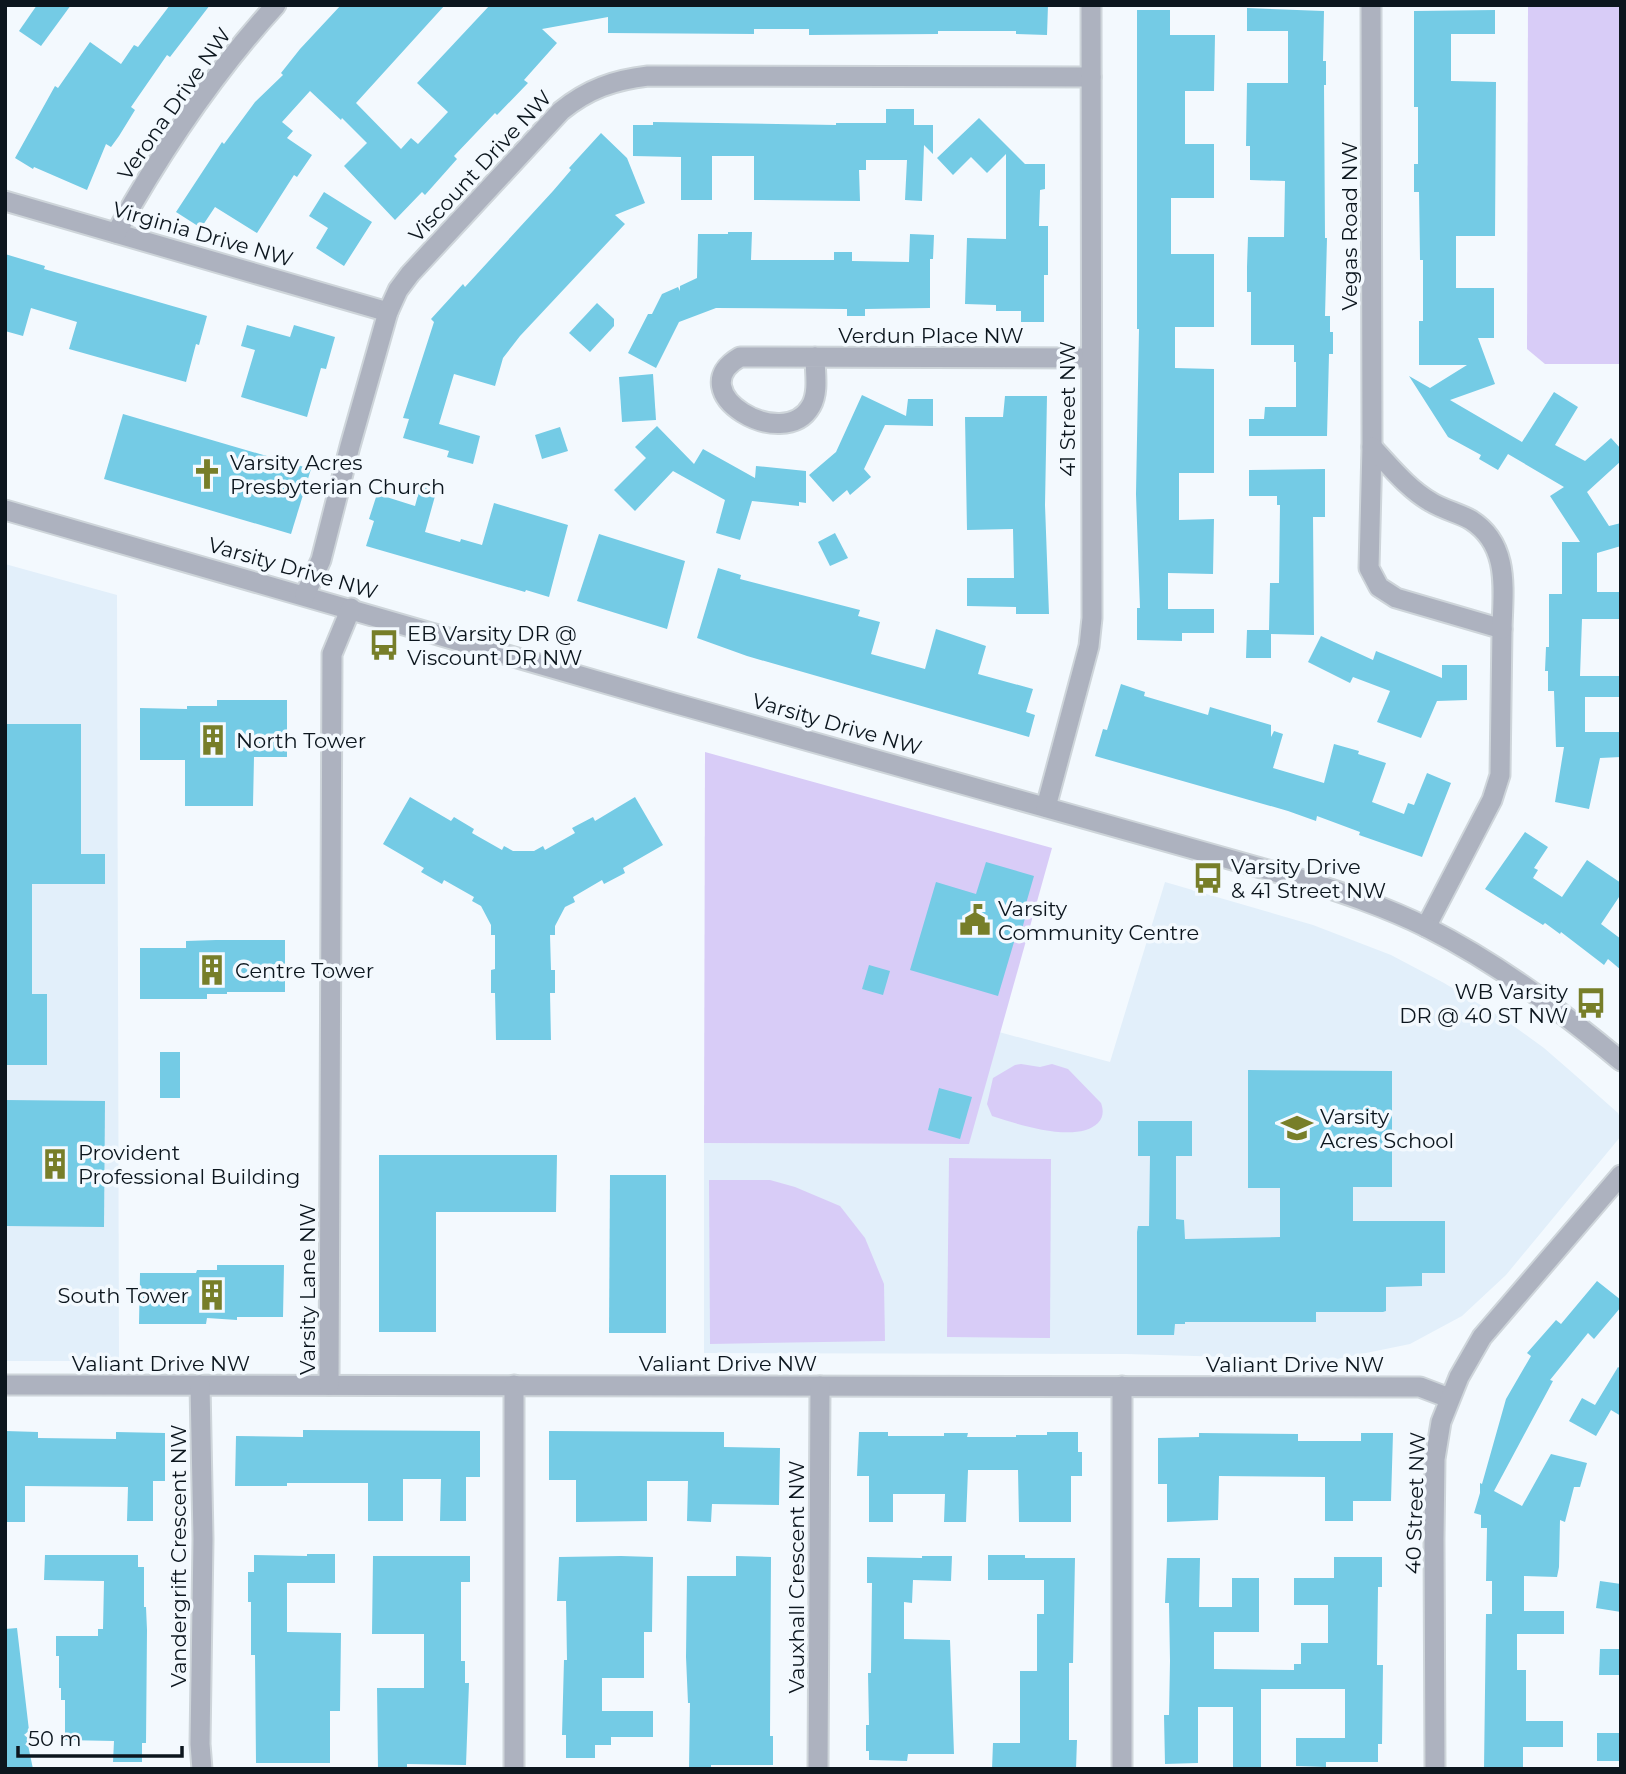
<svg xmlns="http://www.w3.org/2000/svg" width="1626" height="1774" font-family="Montserrat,sans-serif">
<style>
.built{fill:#e2effa}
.green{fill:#d8ccf7}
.building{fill:#74cbe5}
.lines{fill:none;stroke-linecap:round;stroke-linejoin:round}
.street-casing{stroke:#ced5da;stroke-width:23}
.street{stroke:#adb2bf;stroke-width:19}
.labels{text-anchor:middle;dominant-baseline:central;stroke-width:7;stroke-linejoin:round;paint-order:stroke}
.street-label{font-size:21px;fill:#0c161e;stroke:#f3f9fe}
.poi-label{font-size:21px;fill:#0c161e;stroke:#f3f9fe;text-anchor:start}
</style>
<rect width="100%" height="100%" fill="#f3f9fe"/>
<g class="built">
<polygon points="5,564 117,595 119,1361 5,1361"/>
<polygon points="1165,882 1313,925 1391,955 1444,983 1504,1019 1544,1048 1575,1075 1618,1113 1621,1121 1621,1136 1506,1275 1462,1316 1410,1344 1332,1360 1126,1354 704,1353 704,1143 968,1144 999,1032 1110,1062"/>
</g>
<g class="green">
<polygon points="1528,5 1621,5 1621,364 1545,364 1527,349"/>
<polygon points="705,752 1052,848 969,1144 704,1143"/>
<path d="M1021,1064L1040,1067L1052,1064L1068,1069L1101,1103C1104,1111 1103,1118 1098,1123C1077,1144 1017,1124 992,1116L987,1104L993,1078L1015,1065Z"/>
<polygon points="949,1158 1051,1159 1050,1338 947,1337"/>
<polygon points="709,1180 770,1180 795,1187 840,1206 865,1238 884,1284 885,1341 710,1344"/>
</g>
<g class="building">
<polygon points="37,5 71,5 41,46 19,31"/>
<polygon points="170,5 210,5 170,57 167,55 131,107 135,110 119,136 111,147 106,144 87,190 34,167 33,169 15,158 55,86 58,88 90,42 121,64 134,45 138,47"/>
<polygon points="341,5 445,5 356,103 401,149 411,138 418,144 448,112 417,83 490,5 1048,5 1047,35 1016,34 1016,31 938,31 938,34 809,35 809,29 754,29 754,34 608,33 608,17 542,29 557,43 524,80 528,83 497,115 495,113 454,156 457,159 425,195 422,192 395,220 344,166 367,143 342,118 341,120 310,91 282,122 293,131 287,138 312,155 297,177 294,175 257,233 215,207 201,228 176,212 222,142 224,144 255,102 283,75 281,73 300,49"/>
<polygon points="1247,8 1324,11 1323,61 1326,61 1326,85 1324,85 1325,238 1327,238 1325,316 1330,316 1330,332 1333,332 1333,354 1329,354 1327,436 1249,436 1249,419 1264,419 1265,407 1296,407 1296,362 1294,362 1294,345 1251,345 1251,292 1247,292 1247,267 1248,237 1284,237 1285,181 1250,180 1250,146 1246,146 1247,83 1288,83 1288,31 1247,31"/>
<polygon points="1137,10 1170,10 1170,35 1215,35 1214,91 1185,91 1185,144 1214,144 1214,198 1171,198 1171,254 1214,254 1214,327 1175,327 1175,368 1214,369 1214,473 1179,473 1179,520 1214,519 1213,574 1168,573 1168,609 1214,609 1214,633 1182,633 1182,641 1137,640 1137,608 1140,608 1136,494 1139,329 1137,329"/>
<polygon points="1495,10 1495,34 1451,34 1451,81 1496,82 1495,236 1456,236 1456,288 1494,288 1494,338 1478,338 1495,384 1450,400 1522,442 1554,392 1578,407 1555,445 1585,461 1611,438 1621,449 1621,461 1587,492 1609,526 1621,523 1621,546 1597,553 1597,592 1621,592 1621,619 1582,619 1580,676 1621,676 1621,697 1585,697 1585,732 1621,732 1621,757 1600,758 1589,809 1555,802 1564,747 1556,747 1554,691 1548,691 1548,671 1545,671 1546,647 1549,647 1549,594 1562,594 1562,542 1580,542 1550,496 1564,487 1508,454 1498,470 1479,459 1481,455 1448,437 1409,376 1430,388 1467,365 1419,365 1419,321 1423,321 1423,260 1420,260 1419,192 1414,192 1414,164 1418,164 1418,107 1414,107 1414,11"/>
<polygon points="886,109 914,109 914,125 933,125 933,154 924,145 922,201 905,200 907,160 866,160 866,170 859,170 860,201 754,200 754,156 712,156 712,200 681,200 681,157 633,156 633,125 653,125 653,122 836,125 836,123 886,123"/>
<polygon points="979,118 1025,164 1045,164 1045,189 1040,190 1039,226 1048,226 1048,275 1044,275 1044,322 1021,322 1021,311 996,311 996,305 965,304 967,238 1006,239 1006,154 987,173 971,157 953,175 937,158"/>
<polygon points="601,133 627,158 645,203 615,215 625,224 520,336 503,358 495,386 454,374 439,424 480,436 473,464 447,457 449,451 403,438 409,419 403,418 434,322 431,319 463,284 465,287 553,191 571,170 569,168"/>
<polygon points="324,192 372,222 344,266 316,248 328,228 309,216"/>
<polygon points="728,232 752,232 751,260 834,260 834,252 852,252 852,261 909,262 910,234 934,235 933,259 930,259 930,308 865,309 865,316 847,316 847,309 716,308 679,322 656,368 628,353 648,314 652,314 662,294 678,287 680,291 680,286 697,278 698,234 728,234"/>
<polygon points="5,254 45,266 44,269 207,316 199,345 196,344 186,382 69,349 77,322 31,308 23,336 5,331"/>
<polygon points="597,303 614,319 614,326 590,352 569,333"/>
<polygon points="247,325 290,337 294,325 335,337 326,369 321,368 307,417 241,397 255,350 241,346"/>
<polygon points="653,374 656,420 622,422 619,377"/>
<polygon points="862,395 906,416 908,399 933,399 933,426 885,425 864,469 871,477 850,495 847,490 833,502 809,475 836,452"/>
<polygon points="1005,396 1047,396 1045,505 1049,614 1016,614 1016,607 967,606 967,578 1014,578 1013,529 967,530 965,417 1003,417"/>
<polygon points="123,414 311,469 291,534 104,479"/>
<polygon points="657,426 694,464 703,449 755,478 756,466 806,471 806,503 799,502 799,506 752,501 740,540 716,533 725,500 673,471 635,511 614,490 646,458 635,447"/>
<polygon points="560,427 568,451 542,459 535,435"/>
<polygon points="1325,469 1325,517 1313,517 1314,635 1271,634 1271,658 1246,658 1247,630 1269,630 1270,583 1279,583 1280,505 1277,505 1277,496 1249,496 1249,470"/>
<polygon points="421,484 437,489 425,532 460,542 461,539 482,545 494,503 568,525 549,597 526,590 525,592 366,546 374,521 369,519 377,494 415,506"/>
<polygon points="835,533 848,558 830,566 818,542"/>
<polygon points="599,534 685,561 667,629 577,601"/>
<polygon points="718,568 741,575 740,579 860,610 858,616 880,622 871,654 925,669 936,629 986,646 978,674 1033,689 1026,712 1035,715 1029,737 747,656 697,638"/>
<polygon points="1321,636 1373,660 1376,651 1442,678 1442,665 1467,665 1467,700 1437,701 1421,738 1377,722 1390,691 1353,677 1350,683 1308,662"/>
<polygon points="1121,684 1145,692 1144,696 1208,715 1210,707 1271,725 1271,737 1274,731 1283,734 1273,768 1324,783 1334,744 1359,751 1358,754 1386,763 1372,802 1404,814 1408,803 1414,805 1427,773 1451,783 1422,857 1359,835 1360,832 1317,816 1316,821 1288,811 1095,756 1103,729 1107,730"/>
<polygon points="217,700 287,700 287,757 254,757 253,806 185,806 185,760 140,760 140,708 187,709 187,706 217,706"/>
<polygon points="5,724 81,724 81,854 105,854 105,884 32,884 32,994 47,994 47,1065 5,1065"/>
<polygon points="410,797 451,821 454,817 474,829 472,833 502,850 504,846 513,851 534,851 543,846 545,850 575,833 572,828 593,817 595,821 635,797 663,845 623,868 625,873 604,884 602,880 573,897 575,902 565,907 555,926 555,935 550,935 551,970 555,970 555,993 550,993 551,1040 496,1040 495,993 491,993 491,970 495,969 495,935 491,935 491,925 481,906 472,901 474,897 444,880 442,884 421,872 424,868 383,844"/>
<polygon points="1525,832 1548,847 1534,868 1538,870 1533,878 1562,897 1587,860 1621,883 1621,894 1601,924 1621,939 1621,970 1608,959 1604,965 1561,932 1560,934 1545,923 1543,925 1485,889"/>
<polygon points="986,862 1034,876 1025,907 1028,907 1021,933 1017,932 998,996 910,970 936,882 976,894"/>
<polygon points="216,940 285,940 285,992 227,992 227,994 207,994 207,999 140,999 140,948 186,948 186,941"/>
<polygon points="869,965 890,971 883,995 862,989"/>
<rect x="160" y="1052" width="20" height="46"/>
<polygon points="1248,1070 1392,1071 1392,1187 1353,1187 1353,1221 1445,1221 1445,1273 1422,1273 1422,1286 1386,1287 1386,1311 1383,1312 1316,1312 1316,1322 1185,1322 1185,1324 1175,1324 1174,1335 1137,1335 1137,1232 1138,1226 1149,1226 1150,1156 1138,1156 1138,1121 1192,1121 1192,1156 1176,1156 1176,1219 1184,1220 1185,1239 1280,1237 1280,1188 1248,1188"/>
<polygon points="939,1088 972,1097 960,1139 928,1130"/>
<polygon points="5,1100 105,1101 104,1227 5,1226"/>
<polygon points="379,1155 557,1155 556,1212 436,1212 436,1332 379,1332"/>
<polygon points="610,1175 666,1175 666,1333 609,1333"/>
<polygon points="217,1265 284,1265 283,1317 237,1317 237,1320 207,1318 206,1324 139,1324 140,1273 196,1273 197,1270 217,1270"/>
<polygon points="1597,1281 1621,1300 1621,1307 1594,1339 1588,1333 1550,1380 1553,1381 1494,1491 1522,1506 1551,1454 1587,1463 1580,1487 1574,1487 1565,1522 1560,1520 1559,1567 1557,1577 1524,1576 1524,1611 1564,1611 1564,1634 1517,1634 1517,1670 1526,1670 1526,1721 1563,1721 1563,1747 1523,1747 1523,1769 1484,1769 1486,1614 1492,1614 1492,1581 1486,1581 1487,1528 1481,1528 1481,1515 1474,1513 1480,1493 1480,1483 1482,1484 1506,1399 1531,1356 1527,1353 1556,1320 1561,1324"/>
<polygon points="1618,1367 1621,1369 1621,1416 1611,1410 1596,1436 1569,1421 1582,1398 1595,1405"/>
<polygon points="303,1430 480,1431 480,1477 466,1477 466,1521 440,1521 441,1479 403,1479 403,1521 368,1521 368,1483 287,1483 287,1486 235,1486 236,1436 303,1437"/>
<polygon points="5,1431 38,1432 38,1438 116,1439 116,1432 165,1433 165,1481 153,1481 153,1521 127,1521 128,1487 25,1486 25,1522 5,1522"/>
<polygon points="549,1431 724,1432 724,1447 780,1448 779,1505 712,1504 711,1522 687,1521 688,1481 647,1481 647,1521 576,1522 576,1480 549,1480"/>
<polygon points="859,1432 888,1432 888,1436 944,1436 944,1433 968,1433 967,1437 1016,1437 1016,1435 1047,1435 1047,1432 1078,1432 1078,1452 1082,1452 1082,1476 1071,1476 1071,1522 1019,1522 1018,1470 968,1470 966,1522 944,1522 945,1494 893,1494 893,1522 869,1522 869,1476 857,1476"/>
<polygon points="1199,1433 1298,1434 1298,1441 1361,1441 1361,1433 1393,1433 1391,1501 1353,1501 1353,1521 1325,1521 1325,1477 1219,1476 1218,1520 1167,1522 1167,1484 1158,1484 1158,1438 1199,1437"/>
<polygon points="307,1554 335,1554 335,1583 287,1583 287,1632 341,1633 340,1711 330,1711 330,1763 256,1763 255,1655 251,1655 251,1602 248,1602 248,1572 254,1572 254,1555 307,1556"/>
<polygon points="45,1555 138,1555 138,1567 144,1567 144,1607 146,1607 147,1630 146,1743 142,1743 142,1762 113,1762 114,1741 65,1740 65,1700 61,1700 61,1688 59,1688 59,1656 56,1656 56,1636 98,1636 98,1629 103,1629 104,1581 44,1580"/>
<polygon points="988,1555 1025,1555 1025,1558 1075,1558 1073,1663 1069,1663 1069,1740 1077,1740 1076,1769 992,1769 993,1743 1020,1743 1020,1671 1037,1671 1037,1614 1044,1614 1044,1580 988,1580"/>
<polygon points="373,1556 470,1556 470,1582 461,1582 461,1661 465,1661 465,1683 469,1683 466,1765 407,1764 407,1769 378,1769 377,1688 424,1688 424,1634 372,1634"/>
<polygon points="621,1556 653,1557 652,1632 644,1632 644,1678 602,1678 602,1711 653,1711 653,1737 611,1737 611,1745 595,1745 595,1758 566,1758 566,1735 562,1735 564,1660 567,1660 566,1601 557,1601 559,1557"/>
<polygon points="736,1556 771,1557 770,1736 773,1736 773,1765 711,1765 711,1769 689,1769 690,1703 688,1703 686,1657 687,1576 736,1576"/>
<polygon points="922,1556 952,1556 951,1581 913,1580 912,1603 904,1602 904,1639 950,1640 954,1754 908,1754 907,1761 869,1760 869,1751 866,1751 866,1725 869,1725 868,1673 871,1673 872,1583 867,1583 867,1557 922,1558"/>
<polygon points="1334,1557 1382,1557 1382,1587 1378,1587 1377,1665 1383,1665 1382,1744 1378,1744 1378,1762 1326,1762 1326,1767 1296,1766 1296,1738 1345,1738 1345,1689 1261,1689 1261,1769 1233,1769 1233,1707 1198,1707 1198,1763 1165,1764 1164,1715 1169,1715 1170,1661 1169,1603 1165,1603 1167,1558 1200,1558 1199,1607 1232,1607 1232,1578 1259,1578 1259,1632 1214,1632 1214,1669 1294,1670 1294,1664 1301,1664 1301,1643 1328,1643 1328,1605 1294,1605 1294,1578 1334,1578"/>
<polygon points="1600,1581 1621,1584 1621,1612 1596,1608"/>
<polygon points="17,1628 30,1739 27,1740 33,1769 5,1769 5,1629"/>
<polygon points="1600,1649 1621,1649 1621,1675 1599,1675"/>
<rect x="1597" y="1733" width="24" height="28"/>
</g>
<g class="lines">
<defs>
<g id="street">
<polyline points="1371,5 1372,447 1369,568 1379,587 1396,598 1502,629 1500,775 1492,800 1426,927"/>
<polyline points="5,201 388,312"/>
<path d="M116,233C161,152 213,74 276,5"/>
<path d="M815,357C815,372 819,392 811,406C784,454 679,392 740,357L1090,358"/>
<path d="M1372,447C1390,466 1408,489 1431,502C1444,510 1459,513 1471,520C1510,545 1503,589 1502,629"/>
<path d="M5,510L670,702L1300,879C1343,893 1386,907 1426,927C1497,963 1560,1010 1621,1061"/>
<path d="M305,595L321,560L350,446L388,312L398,290L410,274L561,111C588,89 614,80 648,76L1091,77"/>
<polyline points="1046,807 1089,646 1092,618 1091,5"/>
<polyline points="5,1385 1420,1387 1449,1398"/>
<polyline points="200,1385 203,1539 200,1744 202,1769"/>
<polyline points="329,1385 332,654 351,608"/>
<polyline points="514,1385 514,1769"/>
<polyline points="1122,1386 1122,1769"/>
<polyline points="818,1769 820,1386"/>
<polyline points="1435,1769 1434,1539 1435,1459 1441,1422 1459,1377 1482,1337 1621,1175"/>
</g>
</defs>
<use href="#street" class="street-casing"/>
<use href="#street" class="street"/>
</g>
<defs>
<symbol id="church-bare" viewBox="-9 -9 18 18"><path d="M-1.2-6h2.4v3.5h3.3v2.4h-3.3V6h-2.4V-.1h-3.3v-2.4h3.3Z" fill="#777e29" stroke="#f3f9fe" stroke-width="2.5" paint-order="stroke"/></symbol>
<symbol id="bus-bare" viewBox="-9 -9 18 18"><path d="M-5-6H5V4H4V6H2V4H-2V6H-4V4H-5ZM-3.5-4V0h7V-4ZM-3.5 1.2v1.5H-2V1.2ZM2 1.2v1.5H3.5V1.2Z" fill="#777e29" stroke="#f3f9fe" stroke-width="2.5" paint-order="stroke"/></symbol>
<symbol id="building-bare" viewBox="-9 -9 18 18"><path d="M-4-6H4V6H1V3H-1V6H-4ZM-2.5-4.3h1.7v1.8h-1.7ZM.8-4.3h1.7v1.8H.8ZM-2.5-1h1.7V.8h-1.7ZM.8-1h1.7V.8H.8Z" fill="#777e29" stroke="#f3f9fe" stroke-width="2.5" paint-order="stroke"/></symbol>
<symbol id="civic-bare" viewBox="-9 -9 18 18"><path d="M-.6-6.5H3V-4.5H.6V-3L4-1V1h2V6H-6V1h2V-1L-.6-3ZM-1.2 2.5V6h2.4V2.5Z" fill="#777e29" stroke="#f3f9fe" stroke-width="2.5" paint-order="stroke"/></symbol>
<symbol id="school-bare" viewBox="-9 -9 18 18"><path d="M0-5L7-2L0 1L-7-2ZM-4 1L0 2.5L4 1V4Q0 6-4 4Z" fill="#777e29" stroke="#f3f9fe" stroke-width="2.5" paint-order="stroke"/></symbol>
</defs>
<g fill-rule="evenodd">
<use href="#church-bare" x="185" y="452" width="44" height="44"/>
<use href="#bus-bare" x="362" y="623" width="44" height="44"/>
<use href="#building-bare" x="191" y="718" width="44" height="44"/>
<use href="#bus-bare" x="1186" y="856" width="44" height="44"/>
<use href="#civic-bare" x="953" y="898" width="44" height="44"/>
<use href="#building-bare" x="190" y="948" width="44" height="44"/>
<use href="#bus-bare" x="1569" y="981" width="44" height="44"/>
<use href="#school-bare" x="1275" y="1106" width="44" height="44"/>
<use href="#building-bare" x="33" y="1142" width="44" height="44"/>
<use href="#building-bare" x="190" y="1273" width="44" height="44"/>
</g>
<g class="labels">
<g class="street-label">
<text transform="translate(174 104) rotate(-55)">Verona Drive NW</text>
<text transform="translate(480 166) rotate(-47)">Viscount Drive NW</text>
<text transform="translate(1349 226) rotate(-90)">Vegas Road NW</text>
<text transform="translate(203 234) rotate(16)">Virginia Drive NW</text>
<text x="931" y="335">Verdun Place NW</text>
<text transform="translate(1067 409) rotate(-90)">41 Street NW</text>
<text transform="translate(293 568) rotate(16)">Varsity Drive NW</text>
<text transform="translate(837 724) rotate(16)">Varsity Drive NW</text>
<text transform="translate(307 1289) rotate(-90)">Varsity Lane NW</text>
<text x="161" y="1363">Valiant Drive NW</text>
<text x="728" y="1363">Valiant Drive NW</text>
<text x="1295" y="1364">Valiant Drive NW</text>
<text transform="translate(1415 1503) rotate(-88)">40 Street NW</text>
<text transform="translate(178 1556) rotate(-90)">Vandergrift Crescent NW</text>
<text transform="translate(796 1577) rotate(-90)">Vauxhall Crescent NW</text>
</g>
<g class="poi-label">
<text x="230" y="462">Varsity Acres<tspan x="230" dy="24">Presbyterian Church</tspan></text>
<text x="407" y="633">EB Varsity DR @<tspan x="407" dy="24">Viscount DR NW</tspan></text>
<text x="236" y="740">North Tower</text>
<text x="1231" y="866">Varsity Drive<tspan x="1231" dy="24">&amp; 41 Street NW</tspan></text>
<text x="998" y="908">Varsity<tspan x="998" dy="24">Community Centre</tspan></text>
<text x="235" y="970">Centre Tower</text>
<text x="1568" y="991" text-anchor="end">WB Varsity<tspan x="1568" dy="24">DR @ 40 ST NW</tspan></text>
<text x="1320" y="1116">Varsity<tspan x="1320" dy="24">Acres School</tspan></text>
<text x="78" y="1152">Provident<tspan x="78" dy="24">Professional Building</tspan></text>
<text x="189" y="1295" text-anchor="end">South Tower</text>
</g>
</g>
<rect width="1626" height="1774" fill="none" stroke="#0c161e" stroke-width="14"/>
<path d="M18 1746v10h164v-10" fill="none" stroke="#0c161e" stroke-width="3.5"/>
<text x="28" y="1746" font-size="21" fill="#0c161e" stroke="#f3f9fe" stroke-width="5" paint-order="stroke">50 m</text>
</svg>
